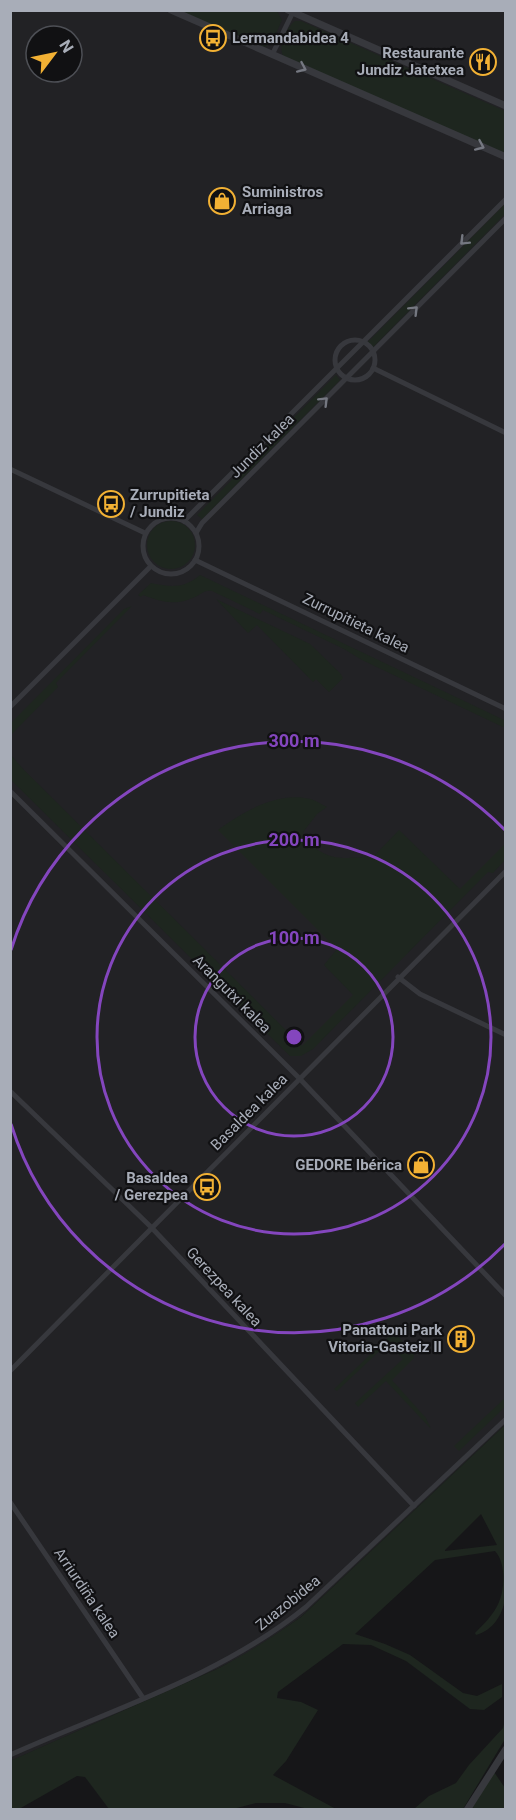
<svg xmlns="http://www.w3.org/2000/svg" width="516" height="1820" font-family="Roboto,sans-serif">
<style>
.built{fill:#222225;fill-rule:evenodd}
.green{fill:#1e261f;fill-rule:evenodd}
.lines{fill:none;stroke-linecap:round;stroke-linejoin:round}
.minor{stroke:#37383d;stroke-width:5}
.tertiary{stroke:#37383d;stroke-width:7}
.oneway{stroke:#757881}
.ring{fill:none;stroke:#8446be;stroke-width:3}
.labels{text-anchor:middle;dominant-baseline:central;stroke-width:4.5;stroke-linejoin:round;paint-order:stroke}
.poi-label{font-size:15px;font-weight:bold;fill:#a8adb8;stroke:#111113;text-anchor:end}
.street-label{font-size:15px;fill:#a8adb8;stroke:#111113}
.centre{fill:#8446be;stroke:#111113;stroke-width:3}
.ring-label{font-size:18px;text-anchor:middle;font-weight:bold;fill:#8446be;stroke:#111113;stroke-width:4.5;stroke-linejoin:round;paint-order:stroke}
</style>
<rect width="100%" height="100%" fill="#161618"/>
<path class="built" d="M11,11H505V1425L301,1617L274,1636L250,1652L217,1669L11,1761ZM36,36H72V72H36Z"/>
<g class="green">
<polygon points="180,11 277,11 282,20 272,43 265,47"/>
<path d="M295,21H301L505,111V154L283,56C278,45 286,28 295,21Z"/>
<polygon points="505,204 505,214 373,347 368,342"/>
<polygon points="336,375 340,380 202,519 197,515"/>
<circle cx="171" cy="545" r="24"/>
<path d="M200,575L504,720L505,725L503,727L362,660L344,649L263,610L260,614L212,591C204,590 202,594 195,597C177,606 161,602 143,595L141,597L138,595L151,583C170,587 184,589 200,575Z"/>
<polygon points="216,599 310,644 340,673 343,678 329,692 316,679 313,682 257,625 248,633"/>
<polygon points="132,606 56,683 58,687 11,735 11,723 124,609"/>
<path d="M10,754L24,770L302,1046L353,995L324,965L337,949L218,830C242,812 278,791 310,799C315,800 321,804 327,807L317,814L304,831L302,838C330,862 339,859 374,856L399,830L460,889L505,844V860L493,873L488,872L313,1049L301,1056H290L11,780Z"/>
<polygon points="394,1332 414,1354 414,1358 392,1380 426,1418 431,1429 386,1381 358,1407 355,1403 403,1359 388,1343 337,1391 334,1389"/>
<polygon points="505,1398 505,1407 459,1451 454,1446"/>
<path d="M505,1425V1599C502,1616 493,1630 476,1635L475,1633C484,1624 494,1614 499,1602C505,1588 506,1563 495,1551L435,1560L355,1634L385,1644L410,1655L463,1693L477,1696L502,1684V1697L484,1710L470,1709L406,1661L371,1645L343,1644L278,1692L277,1698L301,1702L318,1710L286,1761L273,1775L336,1809H308L285,1803H256L229,1810L109,1809L85,1777L77,1776L19,1809H11L10,1761L217,1669C247,1654 274,1636 301,1617ZM481,1514L497,1545L445,1551V1550Z"/>
<polygon points="505,1720 505,1739 463,1809 414,1809 429,1796 456,1783 469,1765 503,1728"/>
<polygon points="494,1772 505,1788 505,1809 471,1810"/>
</g>
<g class="lines">
<g class="minor">
<polyline points="272,55 294,10"/>
<circle cx="355" cy="360" r="20"/>
<polyline points="373,368 506,433"/>
<polyline points="10,469 145,533"/>
<circle cx="171" cy="546" r="28"/>
<polyline points="184,521 506,199"/>
<polyline points="196,533 202,523 506,218"/>
<polyline points="195,560 506,709"/>
<polyline points="10,707 151,566"/>
<polyline points="10,791 299,1078 506,1296"/>
<polyline points="398,977 420,994 506,1035"/>
<polyline points="10,1091 151,1227 414,1506"/>
<polyline points="10,1371 506,871"/>
<polyline points="10,1502 143,1698"/>
<path d="M10,1755C110,1710 220,1677 306,1607L506,1419"/>
</g>
<g class="tertiary">
<polyline points="171,10 506,157"/>
<polyline points="288,10 506,106"/>
<polyline points="467,1810 506,1749"/>
</g>
</g>
<defs><path id="oneway-chevron" d="M-2-3.5L2.5 0L-2 3.5" fill="none" stroke-width="1.6" stroke-linecap="round" stroke-linejoin="round" transform="scale(1.5)"/></defs>
<g class="oneway">
<use href="#oneway-chevron" transform="translate(302 68) rotate(24)"/>
<use href="#oneway-chevron" transform="translate(480 146) rotate(24)"/>
<use href="#oneway-chevron" transform="translate(464 241) rotate(135)"/>
<use href="#oneway-chevron" transform="translate(414 310) rotate(-45)"/>
<use href="#oneway-chevron" transform="translate(324 401) rotate(-45)"/>
</g>
<g class="ring">
<circle cx="294" cy="1037" r="99"/>
<circle cx="294" cy="1037" r="197"/>
<path d="M505 1244A296 296 0 0 1 11 1124M11 950A296 296 0 0 1 505 830"/>
</g>
<defs>
<symbol id="bus-ring" viewBox="-11 -11 22 22"><circle r="9.5" fill="#111113" stroke="#f2b134" stroke-width="1.5"/><path d="M-5-6H5V4H4V6H2V4H-2V6H-4V4H-5ZM-3.5-4V0h7V-4ZM-3.5 1.2v1.5H-2V1.2ZM2 1.2v1.5H3.5V1.2Z" fill="#f2b134"/></symbol>
<symbol id="restaurant-ring" viewBox="-11 -11 22 22"><circle r="9.5" fill="#111113" stroke="#f2b134" stroke-width="1.5"/><path d="M-5-6h1v4h1v-4h1v4h1v-4h1v5L-1.5 .5V6h-2V.5L-5-1ZM5-6V6H3V1.5H1.5Q1.5-4 5-6Z" fill="#f2b134"/></symbol>
<symbol id="shop-ring" viewBox="-11 -11 22 22"><circle r="9.5" fill="#111113" stroke="#f2b134" stroke-width="1.5"/><path d="M-5-2.5h2.3a2.7 3.5 0 0 1 5.4 0H5L5.5 6h-11ZM-1.5-2.5h3a1.5 2.3 0 0 0-3 0Z" fill="#f2b134"/></symbol>
<symbol id="building-ring" viewBox="-11 -11 22 22"><circle r="9.5" fill="#111113" stroke="#f2b134" stroke-width="1.5"/><path d="M-4-6H4V6H1V3H-1V6H-4ZM-2.5-4.3h1.7v1.8h-1.7ZM.8-4.3h1.7v1.8H.8ZM-2.5-1h1.7V.8h-1.7ZM.8-1h1.7V.8H.8Z" fill="#f2b134"/></symbol>
</defs>
<g fill-rule="evenodd">
<use href="#bus-ring" x="198" y="23" width="30" height="30"/>
<use href="#restaurant-ring" x="468" y="47" width="30" height="30"/>
<use href="#shop-ring" x="207" y="186" width="30" height="30"/>
<use href="#bus-ring" x="96" y="489" width="30" height="30"/>
<use href="#shop-ring" x="406" y="1150" width="30" height="30"/>
<use href="#bus-ring" x="192" y="1172" width="30" height="30"/>
<use href="#building-ring" x="446" y="1324" width="30" height="30"/>
</g>
<g class="labels">
<g class="poi-label">
<text x="232" y="38" text-anchor="start">Lermandabidea 4</text>
<text x="464" y="53">Restaurante<tspan x="464" dy="17">Jundiz Jatetxea</tspan></text>
<text x="242" y="192" text-anchor="start">Suministros<tspan x="242" dy="17">Arriaga</tspan></text>
<text x="130" y="495" text-anchor="start">Zurrupitieta<tspan x="130" dy="17">/ Jundiz</tspan></text>
<text x="402" y="1165">GEDORE Ibérica</text>
<text x="188" y="1178">Basaldea<tspan x="188" dy="17">/ Gerezpea</tspan></text>
<text x="442" y="1330">Panattoni Park<tspan x="442" dy="17">Vitoria-Gasteiz II</tspan></text>
</g>
<g class="street-label">
<text transform="translate(262 446) rotate(-45)">Jundiz kalea</text>
<text transform="translate(356 623) rotate(26)">Zurrupitieta kalea</text>
<text transform="translate(232 994) rotate(45)">Arangutxi kalea</text>
<text transform="translate(249 1112) rotate(-45)">Basaldea kalea</text>
<text transform="translate(224 1287) rotate(47)">Gerezpea kalea</text>
<text transform="translate(87 1593) rotate(56)">Arriurdiña kalea</text>
<text transform="translate(288 1603) rotate(-39)">Zuazobidea</text>
</g>
</g>
<circle cx="294" cy="1037" r="9" class="centre"/>
<g class="ring-label">
<text x="294" y="747">300 m</text>
<text x="294" y="846">200 m</text>
<text x="294" y="944">100 m</text>
</g>
<rect width="516" height="1820" fill="none" stroke="#a8adb8" stroke-width="24"/>
<g transform="translate(54 54) rotate(58)"><circle r="28" fill="#111113" stroke="#4d4f55" stroke-width="1.5"/>
<path d="M0-4.5L10 22L0 15L-10 22Z" fill="#f2b134"/>
<text y="-9" font-size="16" font-weight="bold" text-anchor="middle" fill="#a8adb8">N</text>
</g>
</svg>
